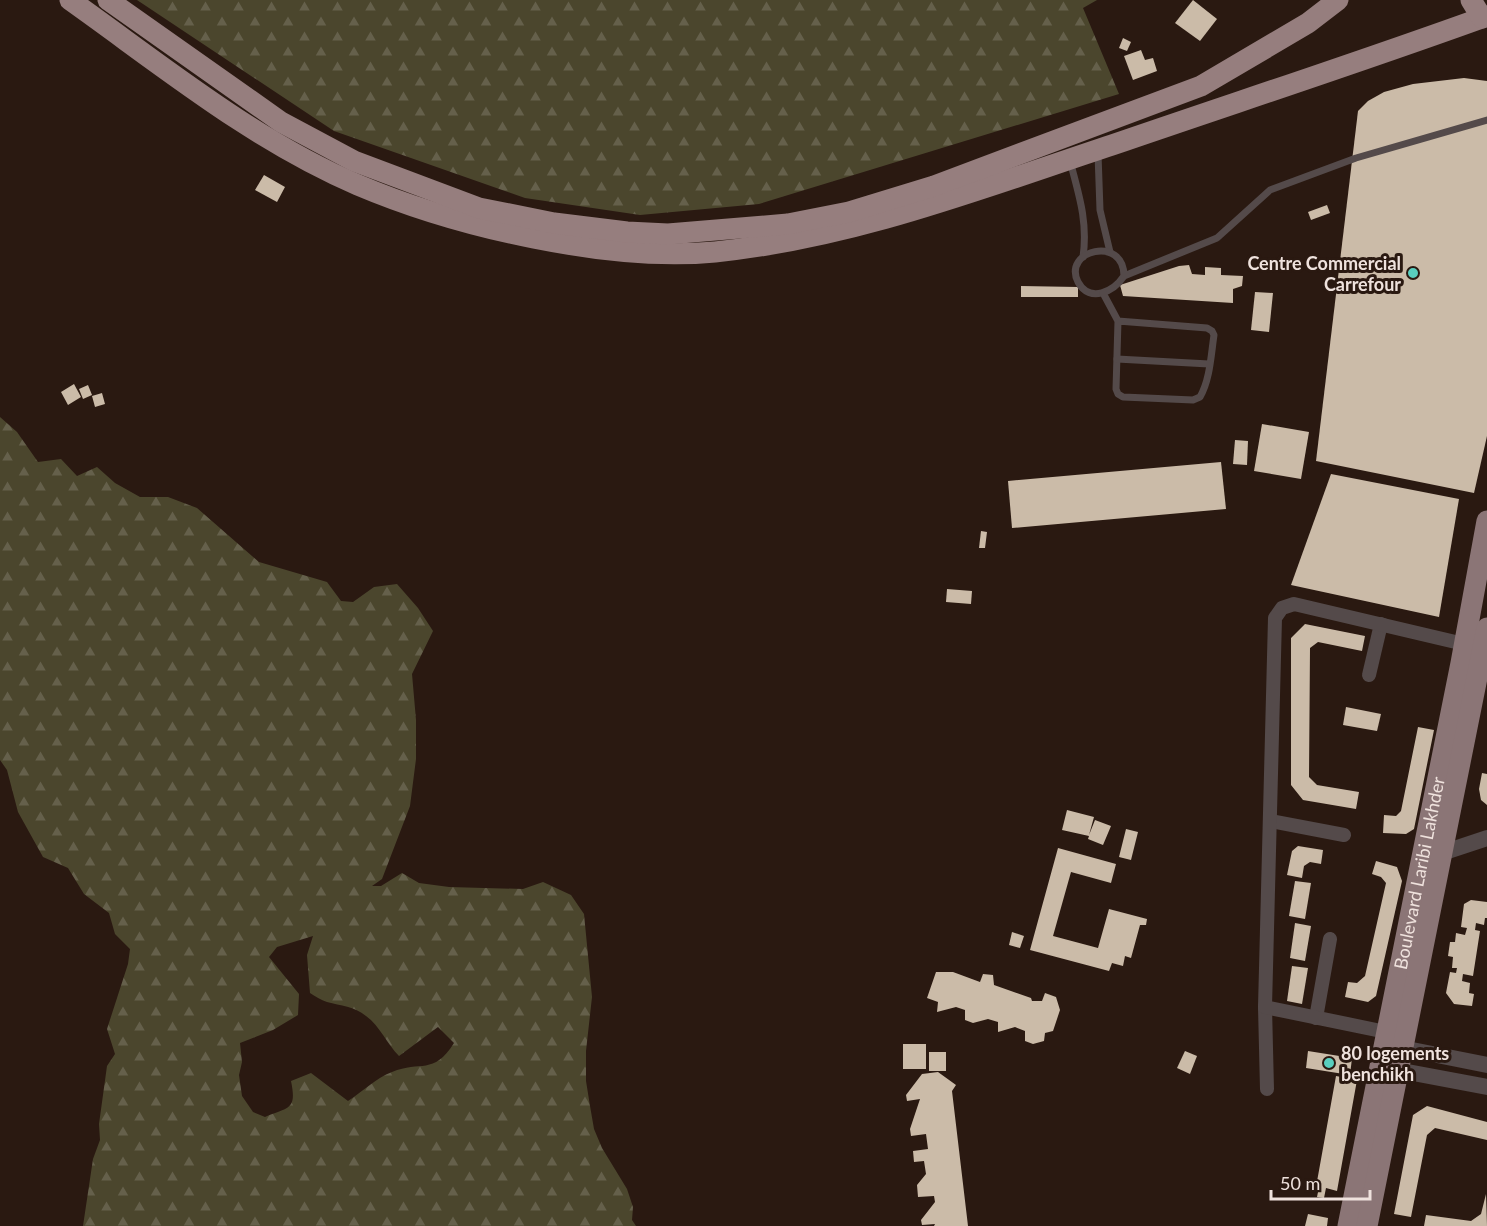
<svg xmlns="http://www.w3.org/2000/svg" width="1487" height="1226" font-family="Lato,sans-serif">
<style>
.forest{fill:url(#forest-firs);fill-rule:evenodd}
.building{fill:#cbbba8}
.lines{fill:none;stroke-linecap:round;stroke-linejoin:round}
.service{stroke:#544a4a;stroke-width:7}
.minor{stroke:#544a4a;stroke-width:14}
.tertiary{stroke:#544a4a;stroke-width:16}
.primary{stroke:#8b7576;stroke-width:21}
.trunk{stroke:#967e7e;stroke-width:21}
.poi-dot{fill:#59cebe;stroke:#2a1911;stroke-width:2}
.labels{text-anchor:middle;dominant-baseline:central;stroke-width:6;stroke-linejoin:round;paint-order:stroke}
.poi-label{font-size:18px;font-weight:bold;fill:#efe2dd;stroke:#2a1911;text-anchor:end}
.street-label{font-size:18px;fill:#efe2dd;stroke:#2a1911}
</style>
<defs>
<pattern id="forest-firs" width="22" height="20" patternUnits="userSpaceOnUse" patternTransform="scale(1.5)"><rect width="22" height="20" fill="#4b462d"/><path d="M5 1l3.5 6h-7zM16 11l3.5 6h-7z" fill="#65604b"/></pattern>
</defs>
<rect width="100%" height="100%" fill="#2a1911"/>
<g class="forest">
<polygon points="137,0 1097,0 1083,8 1119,94 759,204 640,215 525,198 334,131"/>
<path d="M0,417L17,432L38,462L61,459L77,476L97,467L115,483L140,497H168L197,508L259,562L327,582L341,601L353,602L374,587L397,584L418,608L433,631L412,674L416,720V759L410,806L382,879L372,886H381L402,873L419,883L449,887L523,889L543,882L571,895L584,914L592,997L586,1051V1081L590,1106L594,1129L602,1148L627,1189L633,1207L632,1220L636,1226H83L93,1159L100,1140L99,1124L107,1066L115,1054L107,1029L128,964L130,949L115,934L109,913L84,894L68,868L43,857L18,812L7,770L0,760ZM313,936L307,955L310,993C315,996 321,1000 327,1002C341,1006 354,1006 366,1016C380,1026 387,1044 399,1056L438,1027L454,1043C433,1076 421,1060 392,1072C376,1078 362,1092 348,1101L311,1073L291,1081C297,1110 289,1107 265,1117L253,1112L242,1096L239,1075L242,1062L240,1043L273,1030L298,1015L299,994L269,957L277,947Z"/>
</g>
<g class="building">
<polygon points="1193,0 1217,19 1200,41 1175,23"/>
<polygon points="1123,38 1131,42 1127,51 1119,48"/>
<polygon points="1141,50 1145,60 1153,58 1157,71 1133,80 1124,56"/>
<polygon points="1464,78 1487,81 1487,436 1474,493 1316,461 1358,111 1368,101 1384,92 1413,84"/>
<polygon points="264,175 285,187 277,202 255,190"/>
<polygon points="1327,205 1330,213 1311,220 1308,212"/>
<polygon points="1189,265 1192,274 1205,275 1205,267 1221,268 1221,275 1243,276 1242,286 1233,289 1233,303 1123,296 1120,285 1179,266"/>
<polygon points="1021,286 1078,287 1078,297 1021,297"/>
<polygon points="1255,292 1273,293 1269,332 1251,330"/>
<polygon points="74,384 81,397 68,405 61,392"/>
<polygon points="88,385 92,395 83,399 79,389"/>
<polygon points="102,393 105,404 95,407 92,396"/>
<polygon points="1262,424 1309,432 1301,479 1254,471"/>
<polygon points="1235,440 1248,441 1247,465 1233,464"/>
<polygon points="1221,462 1226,509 1012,528 1008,481"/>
<polygon points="1331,474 1459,499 1439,617 1291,585"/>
<polygon points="981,531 987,532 985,548 979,548"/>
<polygon points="947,589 972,591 971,604 946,602"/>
<polygon points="1305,624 1365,636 1362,651 1318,642 1310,648 1309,777 1317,785 1359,792 1356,809 1303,800 1291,785 1291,638"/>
<polygon points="1346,707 1381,714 1377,731 1343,725"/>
<polygon points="1418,727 1434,730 1414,829 1406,834 1383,833 1384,815 1396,816 1401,811"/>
<polygon points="1482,773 1487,774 1487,805 1481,800 1479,789"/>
<polygon points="1067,810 1094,817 1089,835 1095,820 1111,826 1103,845 1088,839 1089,836 1062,830"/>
<polygon points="1126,829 1138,832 1131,860 1119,857"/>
<polygon points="1298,846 1323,850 1321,864 1310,862 1304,866 1302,878 1287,875 1292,851"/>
<polygon points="1058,848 1116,864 1111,883 1071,872 1053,936 1098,948 1109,909 1147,919 1146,925 1140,925 1131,958 1125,956 1123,966 1112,963 1109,971 1030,950"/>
<polygon points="1376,861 1397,867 1402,881 1376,996 1368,1002 1345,997 1348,982 1357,983 1365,976 1386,883 1381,877 1372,874"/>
<polygon points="1295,881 1311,883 1305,919 1289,916"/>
<polygon points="1471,900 1487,902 1487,918 1485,918 1484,925 1476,923 1475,930 1480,931 1473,976 1463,974 1462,981 1470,983 1469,993 1474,994 1472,1006 1454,1004 1446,993 1450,972 1456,973 1457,968 1452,968 1453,957 1448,956 1450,942 1455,942 1456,933 1465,935 1467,928 1461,927 1464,904"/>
<polygon points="1295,923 1311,926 1305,961 1290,958"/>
<polygon points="1012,932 1024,936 1020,948 1009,945"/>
<polygon points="1292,966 1308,968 1302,1004 1287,1001"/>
<polygon points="936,972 953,972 980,982 983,974 993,975 994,985 1031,998 1032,1001 1042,1001 1045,993 1056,997 1060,1010 1053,1031 1045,1033 1044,1041 1033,1044 1025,1041 1025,1031 1015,1027 998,1032 998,1022 988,1019 973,1023 965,1020 965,1010 956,1007 937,1012 938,1002 927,998"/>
<rect x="903" y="1044" width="23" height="25"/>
<polygon points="1185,1051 1197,1056 1190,1074 1177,1068"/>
<polygon points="1308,1051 1352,1058 1350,1075 1306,1068"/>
<rect x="929" y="1052" width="17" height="19"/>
<polygon points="938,1072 956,1085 952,1091 968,1226 934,1226 935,1224 922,1225 921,1220 935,1202 934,1196 918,1197 917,1185 926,1174 924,1161 914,1162 913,1151 928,1149 926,1134 911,1136 910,1129 920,1099 907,1101 906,1095 922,1074"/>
<polygon points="1336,1076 1357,1080 1337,1191 1326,1188 1324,1198 1317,1197 1319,1187 1316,1187"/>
<polygon points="1427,1106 1487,1122 1487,1140 1435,1128 1427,1135 1411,1217 1394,1214 1413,1115"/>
<polygon points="1486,1194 1487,1226 1424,1226 1426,1215 1471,1221 1481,1214"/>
<polygon points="1308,1214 1328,1218 1327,1226 1305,1226"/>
</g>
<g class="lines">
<g class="service">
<polyline points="1098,154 1100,210 1110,252"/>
<path d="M1070,161C1079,195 1088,222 1083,257"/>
<path d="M1124,276C1124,235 1062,250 1078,282C1090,304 1114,291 1124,276L1217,238L1270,190L1356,158L1487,120"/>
<path d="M1103,293L1118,321L1116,389L1118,394L1123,397L1193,400L1200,397C1210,380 1211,355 1214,335L1212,331L1207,328L1118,321"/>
<polyline points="1117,359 1209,364"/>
</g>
<g class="minor">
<polyline points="1369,675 1381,624"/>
<polyline points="1270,821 1344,835"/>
<polyline points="1265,1007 1267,1089"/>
<polyline points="1316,1018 1330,939"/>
<polyline points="1386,1032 1265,1007 1275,618 1282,608 1294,604 1464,644"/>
</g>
<g class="tertiary">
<polyline points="1442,853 1487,838"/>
<polyline points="1402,1048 1487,1065"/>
<polyline points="1397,1070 1487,1087"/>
</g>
<g class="primary">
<path id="s1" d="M1348,1226L1461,663L1487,521"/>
<polyline points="1367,1226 1487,628"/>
</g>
<g class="trunk">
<path d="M70,0C163,66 253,140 358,185C457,227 608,262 715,252C853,238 982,188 1112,145C1237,102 1363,61 1487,16"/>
<polyline points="108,0 281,122 354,161 479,208 554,223 627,232 668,234 788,224 849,212 934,186 1201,86 1308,23 1338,0"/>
<polyline points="1471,0 1482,18"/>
</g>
</g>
<g class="poi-dot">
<circle cx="1413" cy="273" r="6"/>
<circle cx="1329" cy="1063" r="6"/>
</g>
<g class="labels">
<g class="poi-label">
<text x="1401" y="263">Centre Commercial<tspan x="1401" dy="21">Carrefour</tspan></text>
<text x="1341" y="1053" text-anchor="start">80 logements<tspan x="1341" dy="21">benchikh</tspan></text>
</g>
<g class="street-label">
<text stroke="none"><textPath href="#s1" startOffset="360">Boulevard Laribi Lakhder</textPath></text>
</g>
</g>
<path d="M1271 1190v9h99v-9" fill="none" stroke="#efe2dd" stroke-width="3"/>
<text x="1280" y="1190" font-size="18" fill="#efe2dd" stroke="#2a1911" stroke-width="4.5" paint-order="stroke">50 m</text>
</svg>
